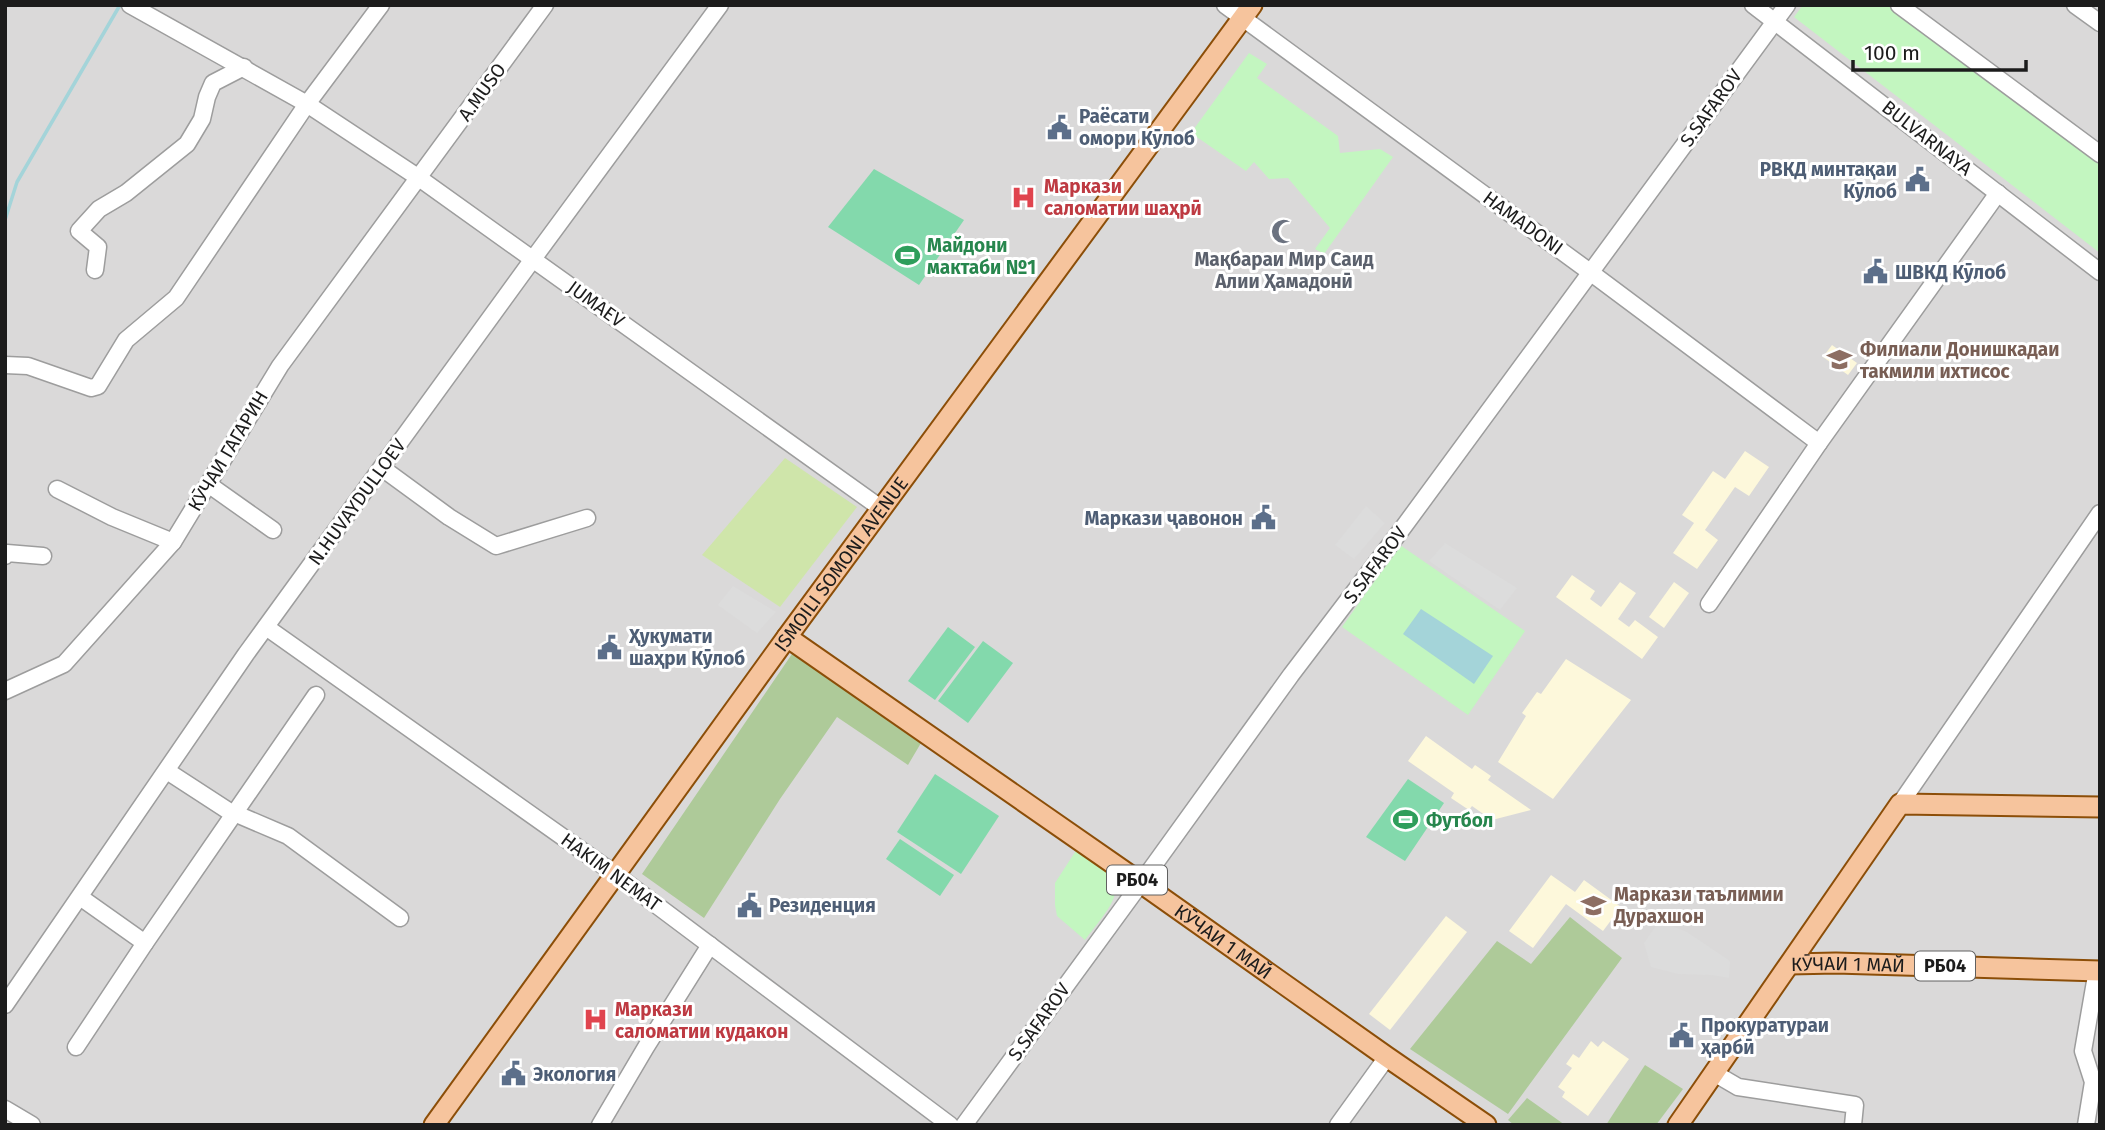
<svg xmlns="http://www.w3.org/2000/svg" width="2105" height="1130" font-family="'Fira Sans',sans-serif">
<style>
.residential{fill:#dad9d9}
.education{fill:#fdf8db}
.grass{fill:#cfe5aa}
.forest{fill:#aeca99}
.park{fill:#c3f6c0}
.pitch{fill:#83d9ac}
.parking{fill:#dcdcdc}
.water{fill:#a4d4d9}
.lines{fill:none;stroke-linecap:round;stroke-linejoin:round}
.stream{stroke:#a4d4d9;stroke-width:3.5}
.minor-casing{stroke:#9d9d9d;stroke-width:19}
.major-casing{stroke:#8c4e08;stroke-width:23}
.minor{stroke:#fff;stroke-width:16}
.major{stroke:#f6c49d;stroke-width:19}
.labels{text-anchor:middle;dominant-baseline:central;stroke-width:6;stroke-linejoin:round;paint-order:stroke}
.shield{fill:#fff;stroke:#606060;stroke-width:2}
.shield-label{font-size:18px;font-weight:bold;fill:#1c1c1c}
.street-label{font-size:19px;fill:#1c1c1c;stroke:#fff}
.service-label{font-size:19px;font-weight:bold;fill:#4e5e75;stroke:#fff;text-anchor:start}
.health-label{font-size:19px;font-weight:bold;fill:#be3a42;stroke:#fff;text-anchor:start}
.leisure-label{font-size:19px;font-weight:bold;fill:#27864d;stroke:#fff;text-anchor:start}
.worship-label{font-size:19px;font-weight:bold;fill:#5b616d;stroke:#fff}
.education-label{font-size:19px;font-weight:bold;fill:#785e54;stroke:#fff;text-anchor:start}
</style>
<rect width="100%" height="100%" fill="#ede8e2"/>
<rect class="residential" x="5" y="5" width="2095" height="1120"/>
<g class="education">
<polygon points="1832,345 1857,363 1848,375 1823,357"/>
<polygon points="1745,451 1769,467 1749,496 1735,487 1705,530 1718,540 1697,569 1673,553 1694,523 1682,515 1713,471 1725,479"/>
<polygon points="1572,575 1595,591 1590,599 1601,607 1620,582 1636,593 1618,619 1629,627 1635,620 1658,637 1642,659 1556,597"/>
<polygon points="1674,582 1689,593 1664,628 1649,617"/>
<polygon points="1566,659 1631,700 1553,799 1498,762 1526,716 1522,713 1537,692 1541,694"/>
<polygon points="1426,736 1472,769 1475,765 1491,776 1488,780 1531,810 1492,820 1472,806 1469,810 1451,798 1454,793 1408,761"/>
<polygon points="1551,875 1575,892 1584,880 1621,907 1603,931 1566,904 1533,948 1509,931"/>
<polygon points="1446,916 1467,932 1390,1030 1369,1014"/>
<polygon points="1591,1041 1598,1047 1603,1041 1629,1059 1588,1116 1562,1097 1565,1092 1558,1087 1572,1068 1566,1064 1573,1054 1579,1058"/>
</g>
<polygon class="grass" points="785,458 857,507 780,607 702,555"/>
<g class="forest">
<polygon points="794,651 921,743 908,765 837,717 780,799 704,918 642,874"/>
<polygon points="1570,917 1622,958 1508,1114 1410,1049 1497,941 1531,964"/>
<polygon points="1645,1065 1683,1089 1656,1125 1606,1125"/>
<polygon points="1527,1098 1565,1125 1514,1125 1508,1120"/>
</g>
<g class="park">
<polygon points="1803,5 1887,5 2100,164 2100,253 1794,17"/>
<polygon points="1249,53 1267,64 1257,78 1338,136 1340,153 1380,149 1393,157 1324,254 1315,249 1330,228 1288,178 1269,179 1254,162 1246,171 1191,133"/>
<polygon points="1400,545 1525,631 1468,715 1342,627"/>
<path d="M1077,849C1132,887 1121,893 1085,940L1057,916L1055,905V883Z"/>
</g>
<g class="pitch">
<polygon points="874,169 964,220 919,285 828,227"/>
<polygon points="948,627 975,647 935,700 908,681"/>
<polygon points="983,641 1013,663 968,723 938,701"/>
<polygon points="935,774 999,816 961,874 897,832"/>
<polygon points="1408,779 1444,803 1405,861 1366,837"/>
<polygon points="900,839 954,875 940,896 886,859"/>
</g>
<g class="parking">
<polygon points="1366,506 1385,523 1354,559 1335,545"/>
<polygon points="1445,543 1517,588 1500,610 1429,561"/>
<polygon points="733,586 776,612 757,633 718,605"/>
<polygon points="1659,921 1687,932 1730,961 1729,978 1711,975 1678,974 1651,967 1644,943"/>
</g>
<polygon class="water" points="1421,609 1493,656 1474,684 1403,634"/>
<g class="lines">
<polyline class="stream" points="5,220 17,182 120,5"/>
<defs>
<g id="minor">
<polyline points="130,5 307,104 419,178 882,509"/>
<polyline points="1225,5 1590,272 1819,443"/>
<polyline points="1753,5 2100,272"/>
<polyline points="1899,5 2100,154"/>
<polyline points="2075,5 2100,23"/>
<polyline points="95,270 98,247 79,231 99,209 126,193 187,144 202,119 207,97 213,83 244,67"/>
<polyline points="5,365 28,366 91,388 98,386 126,340 176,298 307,104 381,5"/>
<polyline points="382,468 449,517 496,546 587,518"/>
<polyline points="208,484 273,530"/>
<polyline points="57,489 112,517 173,542"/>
<polyline points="5,556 7,553 43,556"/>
<polyline points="1709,604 1819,443 1998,193"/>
<polyline points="266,627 615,874 950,1125"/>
<polyline points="5,691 64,664 173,542 280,366 545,5"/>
<polyline points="167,771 227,810 288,836 400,918"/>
<polyline points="1900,804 2100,513"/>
<polyline points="80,897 145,943"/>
<polyline points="5,1005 246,654 533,259 720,5"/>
<polyline points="76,1047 145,943 316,695"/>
<polyline points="1714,1073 1738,1087 1855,1105 1853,1125"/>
<polyline points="5,1109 32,1125"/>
<polyline points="600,1125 646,1047 710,945"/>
<polyline points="964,1125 1141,883 1291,675 1402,529 1787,5"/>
<polyline points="1338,1125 1387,1057"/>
<polyline points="2086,1125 2093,1082 2083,1051 2097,970"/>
</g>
<g id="major">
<path id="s1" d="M787,637L1141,883L1387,1057L1486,1125"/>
<path id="s2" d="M1790,964L1836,963L2100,971"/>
<path id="s3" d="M434,1125L787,637L1252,5"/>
<polyline points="1678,1125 1900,804 2100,807"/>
</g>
</defs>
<use href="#minor" class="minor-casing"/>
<use href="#major" class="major-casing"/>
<use href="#minor" class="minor"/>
<use href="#major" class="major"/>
</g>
<defs>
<symbol id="civic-bare" viewBox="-9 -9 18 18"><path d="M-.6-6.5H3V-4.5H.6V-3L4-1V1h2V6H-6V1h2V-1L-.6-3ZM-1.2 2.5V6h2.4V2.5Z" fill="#5c6f8a" stroke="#fff" stroke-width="2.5" paint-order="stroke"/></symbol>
<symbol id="hospital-bare" viewBox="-9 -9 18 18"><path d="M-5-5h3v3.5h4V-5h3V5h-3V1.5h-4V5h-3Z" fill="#e0444e" stroke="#fff" stroke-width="2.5" paint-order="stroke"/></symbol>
<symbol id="mosque-bare" viewBox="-9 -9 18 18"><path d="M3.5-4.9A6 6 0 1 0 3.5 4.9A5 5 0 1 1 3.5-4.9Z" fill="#6b7280" stroke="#fff" stroke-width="2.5" paint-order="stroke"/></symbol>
<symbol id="stadium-bare" viewBox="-9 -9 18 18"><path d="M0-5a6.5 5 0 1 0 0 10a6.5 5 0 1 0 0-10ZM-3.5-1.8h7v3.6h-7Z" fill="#2e9e5b" stroke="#fff" stroke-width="2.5" paint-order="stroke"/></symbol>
<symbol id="university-bare" viewBox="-9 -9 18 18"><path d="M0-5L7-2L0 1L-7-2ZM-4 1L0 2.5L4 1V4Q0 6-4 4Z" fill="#8d6e63" stroke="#fff" stroke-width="2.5" paint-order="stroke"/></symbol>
</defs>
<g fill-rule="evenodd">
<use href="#civic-bare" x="1042" y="110" width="35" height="35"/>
<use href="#civic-bare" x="1900" y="162" width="35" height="35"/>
<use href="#hospital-bare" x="1006" y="180" width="35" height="35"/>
<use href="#mosque-bare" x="1266" y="214" width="35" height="35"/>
<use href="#stadium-bare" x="890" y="238" width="35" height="35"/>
<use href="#civic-bare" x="1858" y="254" width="35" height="35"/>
<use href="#university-bare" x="1822" y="342" width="35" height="35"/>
<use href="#civic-bare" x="1246" y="500" width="35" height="35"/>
<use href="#civic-bare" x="592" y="630" width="35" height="35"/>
<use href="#stadium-bare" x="1388" y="802" width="35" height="35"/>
<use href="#civic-bare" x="732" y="888" width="35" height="35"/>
<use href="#university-bare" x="1576" y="888" width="35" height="35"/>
<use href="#hospital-bare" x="578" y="1002" width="35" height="35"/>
<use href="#civic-bare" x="1664" y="1018" width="35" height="35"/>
<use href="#civic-bare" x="496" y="1056" width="35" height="35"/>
</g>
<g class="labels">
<g class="shield">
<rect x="1107" y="865.5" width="60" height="29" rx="5"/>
<rect x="1915" y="951.5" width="60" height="29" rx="5"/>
</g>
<g class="shield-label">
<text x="1137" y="880">РБ04</text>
<text x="1945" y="966">РБ04</text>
</g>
<g class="street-label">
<text transform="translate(482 92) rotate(-54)">A.MUSO</text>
<text transform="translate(1711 108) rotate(-54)">S.SAFAROV</text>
<text transform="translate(1927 138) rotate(38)">BULVARNAYA</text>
<text transform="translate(1523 223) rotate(36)">HAMADONI</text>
<text transform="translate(596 304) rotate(36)">JUMAEV</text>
<text transform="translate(228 451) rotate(-59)">КӮЧАИ ГАГАРИН</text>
<text transform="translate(357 502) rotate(-54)">N.HUVAYDULLOEV</text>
<text stroke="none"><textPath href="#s3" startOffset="693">ISMOILI SOMONI AVENUE</textPath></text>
<text transform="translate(1375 565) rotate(-53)">S.SAFAROV</text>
<text transform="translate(611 872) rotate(36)">HAKIM NEMAT</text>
<text stroke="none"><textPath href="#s1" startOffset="532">КӮЧАИ 1 МАЙ</textPath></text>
<text stroke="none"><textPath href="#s2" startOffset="58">КӮЧАИ 1 МАЙ</textPath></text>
<text transform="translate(1039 1022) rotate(-54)">S.SAFAROV</text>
</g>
<g class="service-label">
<text x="1079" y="116">Раёсати<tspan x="1079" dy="22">омори Кӯлоб</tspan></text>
<text x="1897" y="169" text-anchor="end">РВКД минтақаи<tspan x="1897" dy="22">Кӯлоб</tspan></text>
<text x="1895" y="272">ШВКД Кӯлоб</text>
<text x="1243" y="518" text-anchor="end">Маркази ҷавонон</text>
<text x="629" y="636">Ҳукумати<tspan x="629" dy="22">шаҳри Кӯлоб</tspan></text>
<text x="769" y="905">Резиденция</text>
<text x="1701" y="1025">Прокуратураи<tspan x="1701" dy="22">ҳарбӣ</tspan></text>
<text x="533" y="1074">Экология</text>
</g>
<g class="health-label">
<text x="1044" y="186">Маркази<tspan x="1044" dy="22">саломатии шаҳрӣ</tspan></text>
<text x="615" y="1009">Маркази<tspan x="615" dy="22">саломатии кудакон</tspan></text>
</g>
<g class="leisure-label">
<text x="927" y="245">Майдони<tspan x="927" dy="22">мактаби №1</tspan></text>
<text x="1426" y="820">Футбол</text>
</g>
<g class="worship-label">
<text x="1284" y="259">Мақбараи Мир Саид<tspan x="1284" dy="22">Алии Ҳамадонӣ</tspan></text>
</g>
<g class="education-label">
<text x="1860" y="349">Филиали Донишкадаи<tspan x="1860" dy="22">такмили ихтисос</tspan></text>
<text x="1614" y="894">Маркази таълимии<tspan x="1614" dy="22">Дурахшон</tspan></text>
</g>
</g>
<rect width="2105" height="1130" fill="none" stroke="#1c1c1c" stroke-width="14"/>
<path d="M1853 60v10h173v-10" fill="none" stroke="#1c1c1c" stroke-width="3.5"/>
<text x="1864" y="60" font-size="21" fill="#1c1c1c" stroke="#ffffff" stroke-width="5" paint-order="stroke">100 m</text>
</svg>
